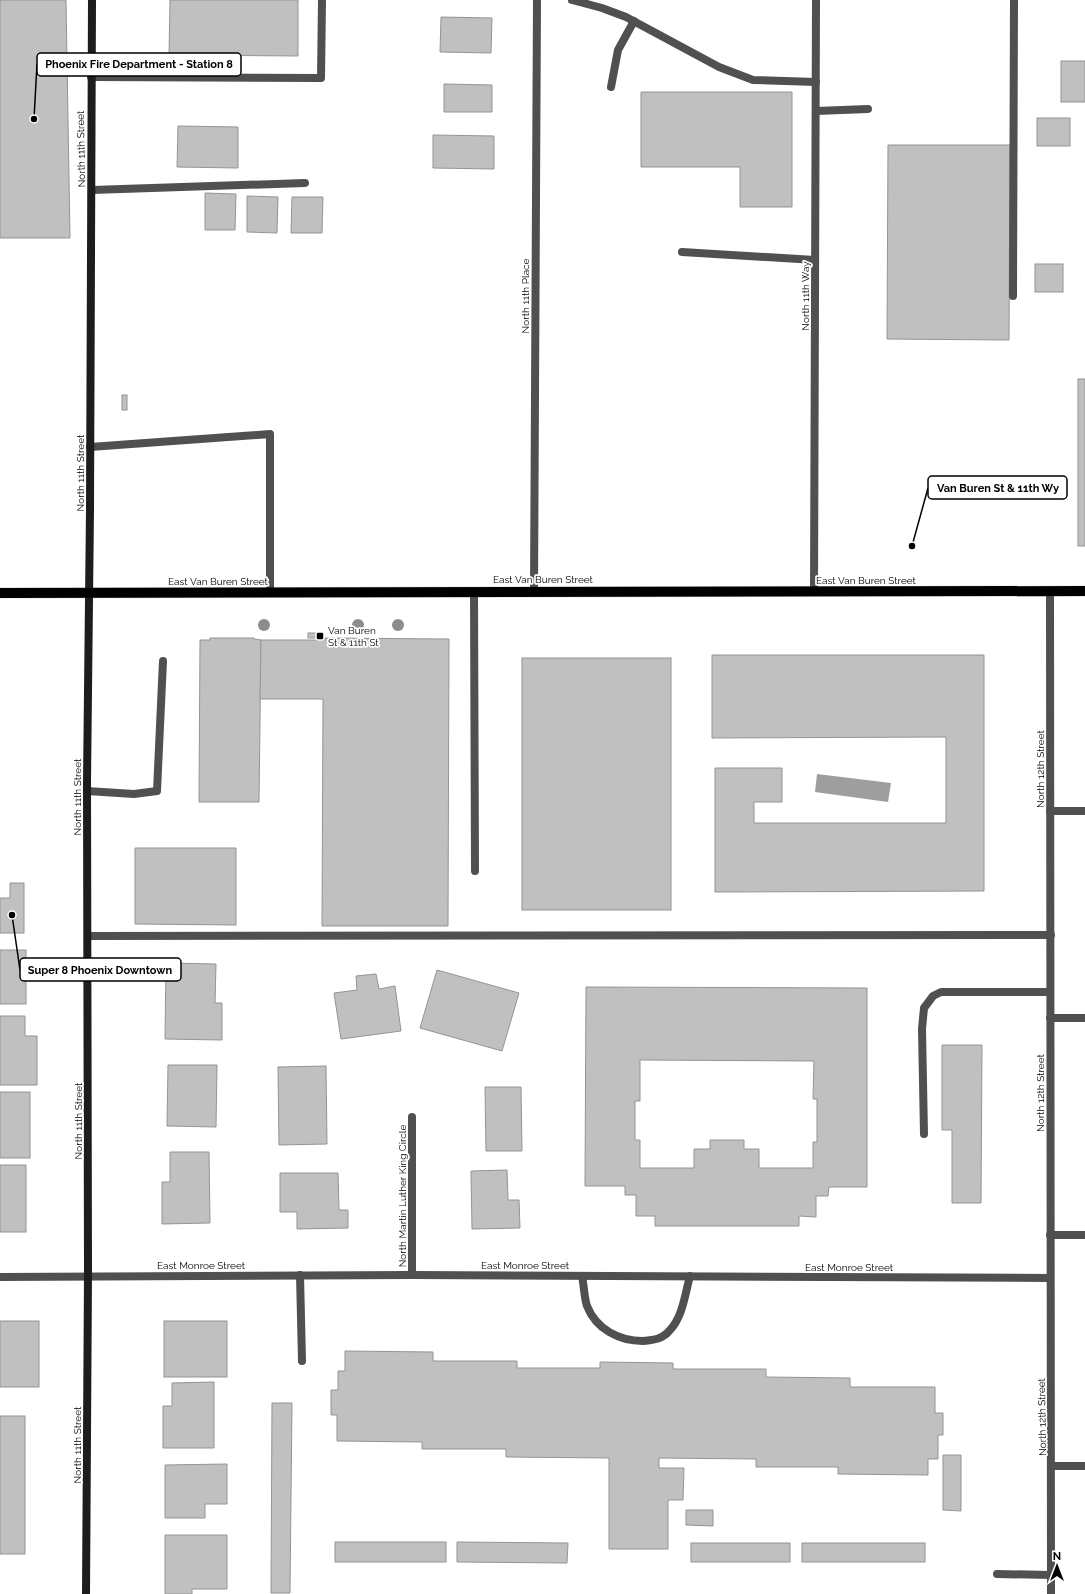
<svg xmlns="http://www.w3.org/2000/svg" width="1085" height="1594" font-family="Raleway,sans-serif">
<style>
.water{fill:#9e9e9e}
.building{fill:#c0c0c0;stroke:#949494;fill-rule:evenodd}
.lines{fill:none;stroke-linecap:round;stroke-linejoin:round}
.primary-casing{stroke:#dbdbdb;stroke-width:11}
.lane{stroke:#505050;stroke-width:8}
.street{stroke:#505050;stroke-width:8}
.secondary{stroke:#1d1d1d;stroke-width:8}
.primary{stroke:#000;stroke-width:10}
.tree{fill:#8c8c8c}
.poi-dot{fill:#000;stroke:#fff;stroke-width:1.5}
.labels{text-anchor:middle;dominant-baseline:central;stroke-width:3.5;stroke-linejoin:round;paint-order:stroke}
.street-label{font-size:10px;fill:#000;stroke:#fff}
.poi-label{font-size:10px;fill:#000;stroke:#fff;text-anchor:start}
.leader{fill:none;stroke:#000;stroke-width:1.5}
.callout-dot{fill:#000;stroke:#fff;stroke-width:1.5}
.callout{fill:#fff;stroke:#000;stroke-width:1.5}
.callout-label{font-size:11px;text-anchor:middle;font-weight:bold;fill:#000}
</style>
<rect width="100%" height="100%" fill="#fff"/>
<polygon class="water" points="817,774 891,783 888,802 815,792"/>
<g class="building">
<polygon points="0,0 34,0 33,42 12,42 11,77 0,77"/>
<polygon points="0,0 66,0 70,238 0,238"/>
<polygon points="170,0 298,0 298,56 169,55"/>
<polygon points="441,17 492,18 491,53 440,52"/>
<rect x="1061" y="61" width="24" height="41"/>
<polygon points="444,84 492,85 492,112 444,112"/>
<polygon points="641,92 792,92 792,207 740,207 740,167 641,167"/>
<rect x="1037" y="118" width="33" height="28"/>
<polygon points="178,126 238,127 238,168 177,167"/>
<polygon points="433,135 494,136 494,169 433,168"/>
<polygon points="888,145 1010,145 1009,340 887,339"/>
<polygon points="205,193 236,194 235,230 205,230"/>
<polygon points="247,196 278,197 277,233 247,232"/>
<polygon points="292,197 323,197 322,233 291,233"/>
<rect x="1035" y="264" width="28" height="28"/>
<rect x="1078" y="379" width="7" height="167"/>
<rect x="122" y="395" width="5" height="15"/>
<rect x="308" y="633" width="15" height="5"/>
<polygon points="210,638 254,638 254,639 261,640 259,802 199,802 200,640 210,640"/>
<polygon points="325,638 449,639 448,926 322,926 323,699 260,699 261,640 325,640"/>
<polygon points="712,655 984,655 984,891 715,892 715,768 782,768 782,802 754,802 754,823 946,823 946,737 712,738"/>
<rect x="522" y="658" width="149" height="252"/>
<polygon points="135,848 236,848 236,925 135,924"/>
<polygon points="10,883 24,883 24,933 0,933 0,898 10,898"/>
<rect x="0" y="950" width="26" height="54"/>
<polygon points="166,963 216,964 215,1003 222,1003 222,1040 165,1039"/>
<polygon points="437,970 519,993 502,1051 420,1028"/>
<polygon points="376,974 379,989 395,986 401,1031 341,1039 334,993 357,990 356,976"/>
<path d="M586,987L867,988V1187H829L828,1196H816V1217L799,1216V1226H655V1216H636V1195H625V1186H585ZM640,1060L814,1061L813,1099H817V1142H813V1168H759V1149H744V1140H710V1149H694V1168H640V1140H635V1101H640Z"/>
<polygon points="0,1016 25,1016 25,1036 37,1036 37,1085 0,1085"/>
<polygon points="942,1045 982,1045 981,1203 952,1203 952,1130 942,1130"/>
<polygon points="168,1065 217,1065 216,1127 167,1126"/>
<polygon points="326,1066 327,1144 279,1145 278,1067"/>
<polygon points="485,1087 521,1087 522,1151 486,1151"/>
<rect x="0" y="1092" width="30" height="66"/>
<polygon points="170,1152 209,1152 210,1223 162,1224 162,1182 170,1182"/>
<rect x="0" y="1165" width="26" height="67"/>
<polygon points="507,1170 508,1200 519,1200 520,1228 472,1229 471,1171"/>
<polygon points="280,1173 338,1173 339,1210 348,1210 348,1228 297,1229 297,1212 280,1212"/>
<rect x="0" y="1321" width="39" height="66"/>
<rect x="164" y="1321" width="63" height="56"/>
<polygon points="345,1351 433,1352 433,1361 517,1361 517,1368 600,1368 600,1362 673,1363 673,1369 766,1369 766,1377 850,1378 850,1387 935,1387 935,1413 943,1413 943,1435 938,1435 938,1459 928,1459 928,1475 838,1474 838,1467 756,1467 756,1459 659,1458 659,1468 684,1468 683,1500 668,1500 668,1549 609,1549 609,1458 506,1457 506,1449 422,1449 422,1442 337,1441 337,1415 331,1415 331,1390 338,1390 338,1371 345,1371"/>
<polygon points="214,1382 214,1448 163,1448 163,1406 172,1406 172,1383"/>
<polygon points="272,1403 292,1403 290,1593 271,1593"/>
<rect x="0" y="1416" width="25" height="138"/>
<polygon points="943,1455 961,1455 961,1511 943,1510"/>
<polygon points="227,1464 227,1504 205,1504 205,1518 165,1518 165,1465"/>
<polygon points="686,1510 713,1510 713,1526 686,1525"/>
<polygon points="165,1535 227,1535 227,1589 192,1589 192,1594 165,1594"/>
<rect x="335" y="1542" width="111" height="20"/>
<polygon points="457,1542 568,1543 567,1563 457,1562"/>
<rect x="691" y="1543" width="99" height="19"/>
<rect x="802" y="1543" width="123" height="19"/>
</g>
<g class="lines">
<defs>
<polyline id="primary" points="0,593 1085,591"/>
</defs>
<use href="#primary" class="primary-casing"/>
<g class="lane">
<polyline points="572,0 602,8 626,17 719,67 753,80 816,82"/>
<polyline points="91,77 321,78 322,0"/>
<polyline points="611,87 618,50 634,21"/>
<polyline points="816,111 868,109"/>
<polyline points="92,190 305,183"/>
<polyline points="682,252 815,260"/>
<polyline points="1013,296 1014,0"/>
<polyline points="90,447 270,434 270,592"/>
<polyline points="474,592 475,871"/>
<polyline points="87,791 134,794 157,791 163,661"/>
<polyline points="1050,811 1085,811"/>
<polyline points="88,936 1051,935"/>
<polyline points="924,1134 922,1029 924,1008 933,996 941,992 1050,992"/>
<polyline points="1050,1235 1085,1235"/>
<polyline points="300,1275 302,1361"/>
<path d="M582,1276C584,1285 584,1297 587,1306C596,1329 619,1341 643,1341C654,1340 663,1339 670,1330C683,1316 685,1294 690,1276"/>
<polyline points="997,1574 1051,1575"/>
</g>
<g class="street">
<polyline points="534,591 537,0"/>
<polyline points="814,592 816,0"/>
<polyline points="1050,592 1051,1594"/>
<polyline points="1050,1018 1085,1018"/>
<polyline points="412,1117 412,1275"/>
<polyline points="0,1277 412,1275 1050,1278"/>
<polyline points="1052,1466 1085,1466"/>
</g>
<polyline class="secondary" points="86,1594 88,1275 87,782 90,510 92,0"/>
<use href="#primary" class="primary"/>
</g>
<g class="tree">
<circle cx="264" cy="625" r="6"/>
<circle cx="358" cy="625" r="6"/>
<circle cx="398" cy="625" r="6"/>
</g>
<rect class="poi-dot" x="316" y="632" width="8" height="8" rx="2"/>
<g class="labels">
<g class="street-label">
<text transform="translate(81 149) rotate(-91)">North 11th Street</text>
<text transform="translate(525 296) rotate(-90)">North 11th Place</text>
<text transform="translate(805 296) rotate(-90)">North 11th Way</text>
<text transform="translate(80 473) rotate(-90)">North 11th Street</text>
<text x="543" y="579">East Van Buren Street</text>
<text x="866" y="580">East Van Buren Street</text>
<text x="218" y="581">East Van Buren Street</text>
<text transform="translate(1040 769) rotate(-90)">North 12th Street</text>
<text transform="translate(77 797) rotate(-90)">North 11th Street</text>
<text transform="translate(1040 1093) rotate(-90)">North 12th Street</text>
<text transform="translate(78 1121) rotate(-90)">North 11th Street</text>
<text transform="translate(402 1196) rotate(-90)">North Martin Luther King Circle</text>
<text x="201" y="1265">East Monroe Street</text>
<text x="525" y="1265">East Monroe Street</text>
<text x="849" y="1267">East Monroe Street</text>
<text transform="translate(1042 1417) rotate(-91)">North 12th Street</text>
<text transform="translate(77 1445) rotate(-90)">North 11th Street</text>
</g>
<g class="poi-label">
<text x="328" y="630">Van Buren<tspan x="328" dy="12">St &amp; 11th St</tspan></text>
</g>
</g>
<path class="leader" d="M34 119L37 64M912 546L928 488M12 915L20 970"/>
<g class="callout-dot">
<circle cx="34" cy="119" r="4"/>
<circle cx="912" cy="546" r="4"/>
<circle cx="12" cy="915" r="4"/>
</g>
<g class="callout">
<rect x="37" y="53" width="204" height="23" rx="4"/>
<rect x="928" y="476" width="139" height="23" rx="4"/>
<rect x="20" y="958" width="161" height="23" rx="4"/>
</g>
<g class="callout-label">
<text x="139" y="68">Phoenix Fire Department - Station 8</text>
<text x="998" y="492">Van Buren St &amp; 11th Wy</text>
<text x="100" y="974">Super 8 Phoenix Downtown</text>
</g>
<g transform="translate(1057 1566)" stroke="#ffffff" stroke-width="3" paint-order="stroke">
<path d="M0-3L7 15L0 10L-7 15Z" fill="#000000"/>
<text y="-6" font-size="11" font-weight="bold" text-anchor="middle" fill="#000000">N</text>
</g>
</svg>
